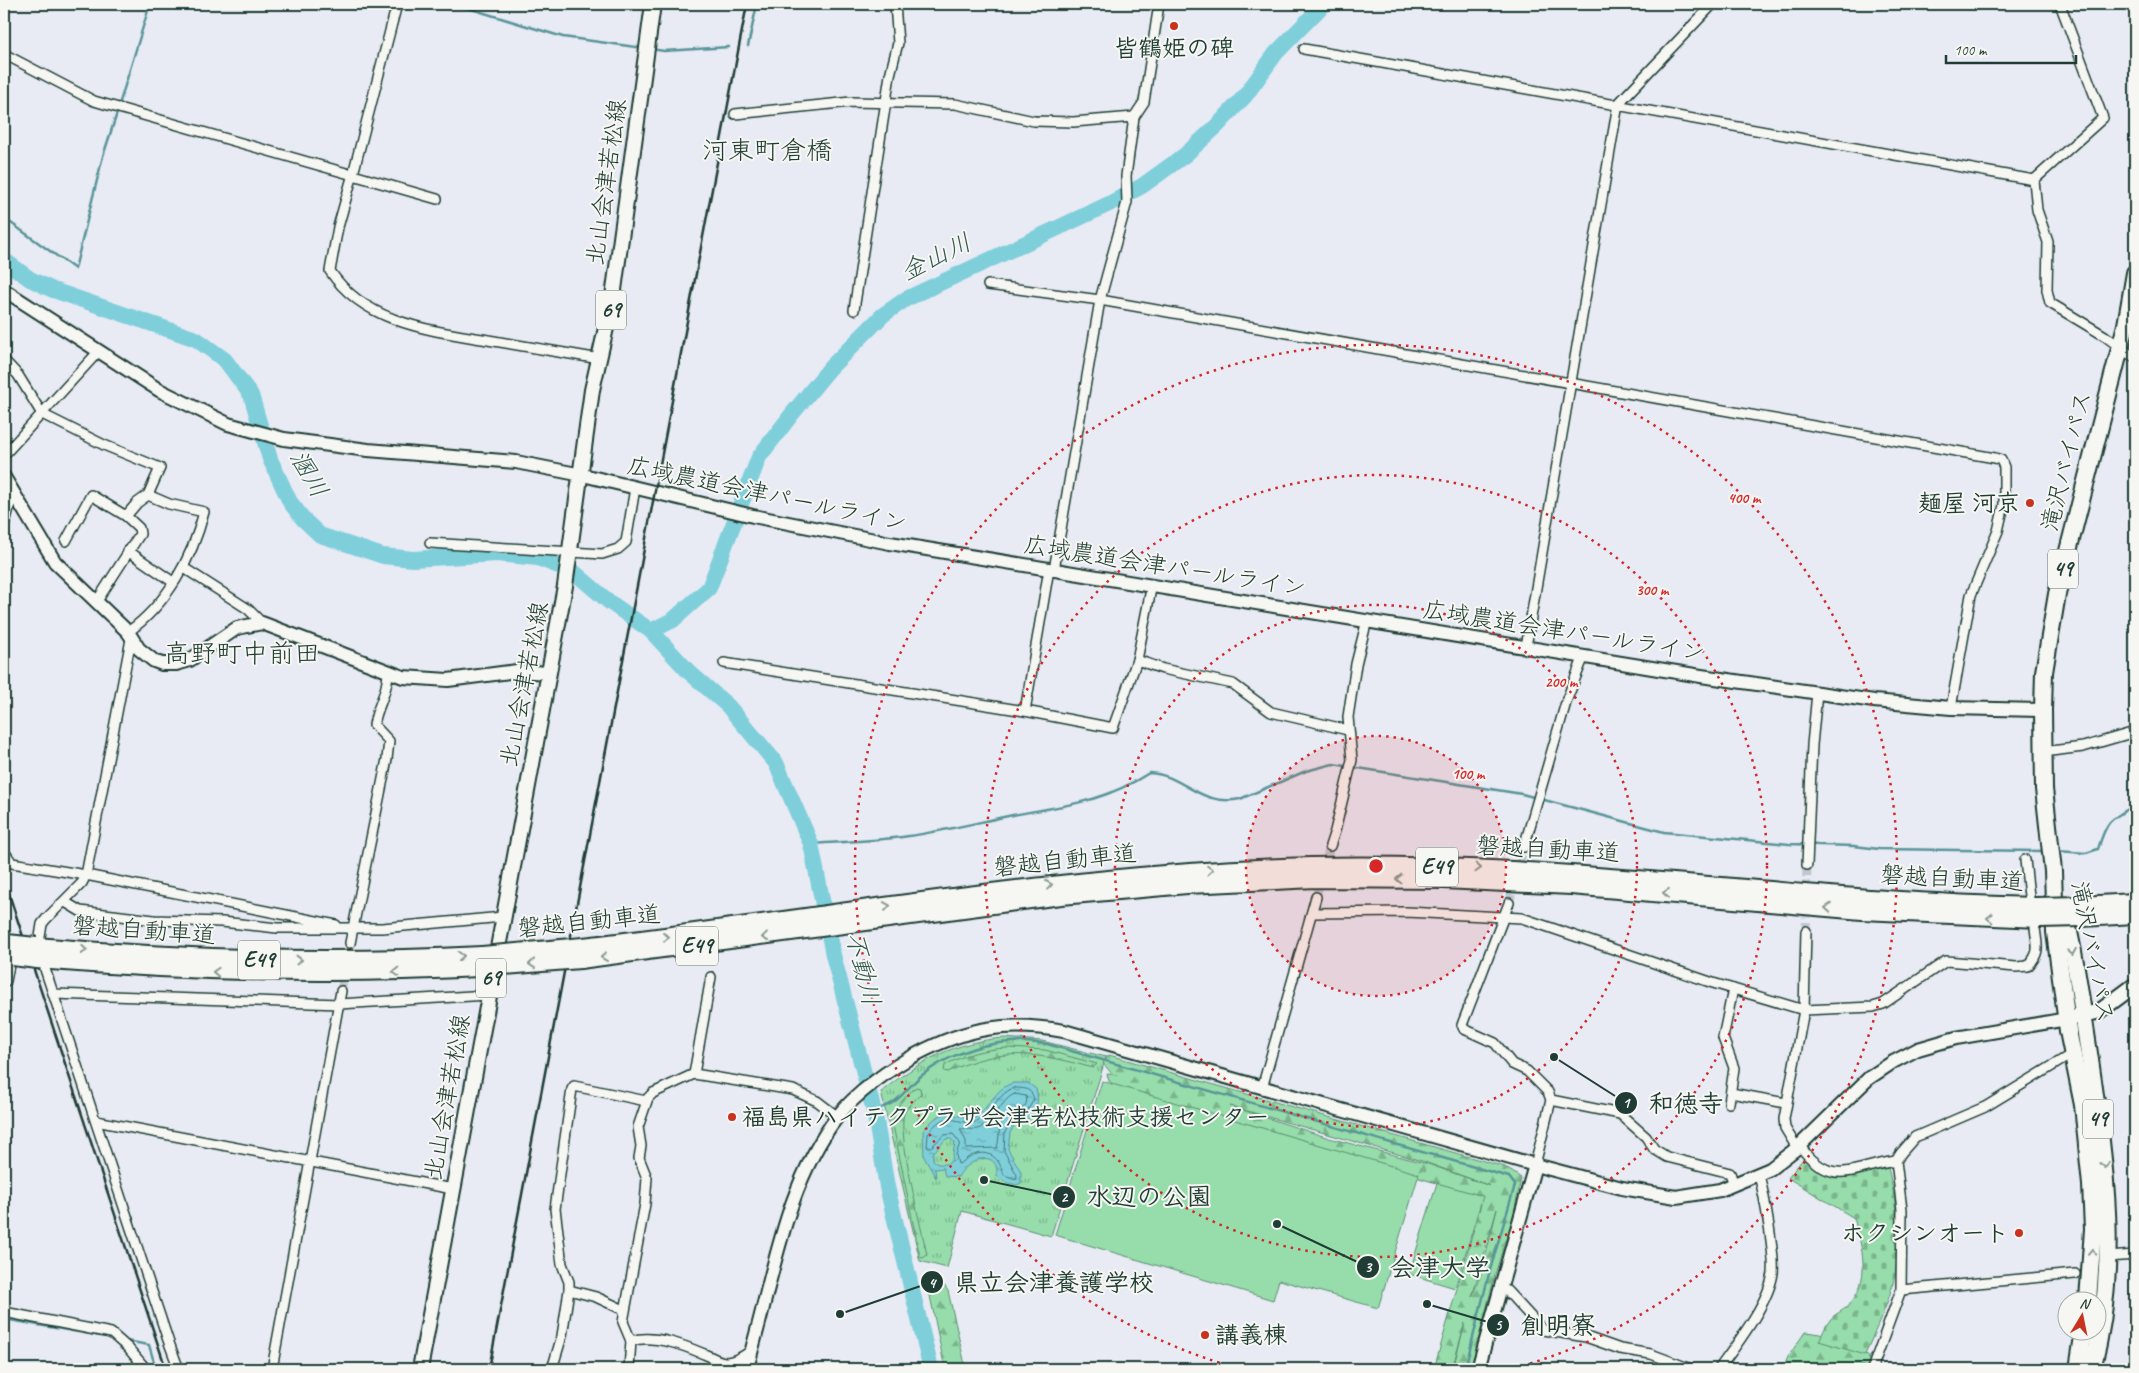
<svg xmlns="http://www.w3.org/2000/svg" width="2139" height="1373" font-family="Caveat,'Klee One',sans-serif">
<style>
.grass{fill:url(#grass-tufts);stroke:#5a8d70}
.forest{fill:url(#forest-firs);stroke:#5a8d70;fill-rule:evenodd}
.cemetery{fill:url(#cemetery-stones);stroke:#5a8d70}
.pitch{fill:#96ddab;stroke:#5a8d70}
.water{fill:url(#water-ripples);stroke:#599598;fill-rule:evenodd}
.lines{fill:none;stroke-linecap:round;stroke-linejoin:round}
.shore{stroke:#457777;stroke-width:1}
.stream{stroke:#599598;stroke-width:2.5}
.river{stroke:#7fcfdb;stroke-width:16}
.street-tunnel{stroke:#c0c7ce;stroke-width:9;stroke-dasharray:9 4.5;stroke-linecap:butt}
.street-casing{stroke:#1f3d34;stroke-width:12}
.secondary-casing{stroke:#1f3d34;stroke-width:16}
.primary-casing{stroke:#1f3d34;stroke-width:18}
.highway-casing{stroke:#1f3d34;stroke-width:20}
.street{stroke:#f6f6f2;stroke-width:9}
.secondary{stroke:#f6f6f2;stroke-width:12}
.primary{stroke:#f6f6f2;stroke-width:14}
.highway{stroke:#f6f6f2;stroke-width:16}
.rail{stroke:#1f3d34;stroke-width:2.5}
.highway-bridge-casing{stroke:#1f3d34;stroke-width:20;stroke-linecap:butt}
.highway-bridge{stroke:#f6f6f2;stroke-width:16}
.oneway{stroke:#8a9a93}
.ring{fill:none;stroke:#d62828;stroke-width:2.5;stroke-dasharray:2.5 5}
.poi-dot{fill:#c8321e;stroke:#f6f6f2;stroke-width:2}
.labels{text-anchor:middle;dominant-baseline:central;stroke-width:4;stroke-linejoin:round;paint-order:stroke}
.shield{fill:#f6f6f2;stroke:#60746d;stroke-width:1}
.shield-label{font-size:22px;font-weight:bold;fill:#1f3d34}
.poi-label{font-size:24px;font-weight:bold;fill:#1f3d34;stroke:#f6f6f2;text-anchor:end}
.street-label{font-size:24px;fill:#1f3d34;stroke:#f6f6f2}
.water-label{font-size:25px;font-style:italic;fill:#325a55;stroke:#f6f6f2}
.quarter-label{font-size:26px;fill:#1f3d34;stroke:#f6f6f2}
.centre{fill:#d62828;stroke:#f6f6f2;stroke-width:2.5}
.ring-label{font-size:15px;text-anchor:middle;font-weight:bold;fill:#d62828;stroke:#f6f6f2;stroke-width:4;stroke-linejoin:round;paint-order:stroke}
.leader{fill:none;stroke:#1f3d34;stroke-width:2}
.callout-dot{fill:#1f3d34;stroke:#f6f6f2;stroke-width:2}
.mark-label{font-size:15px;text-anchor:middle;font-weight:bold;fill:#fff}
.callout-label{font-size:25px;text-anchor:middle;font-weight:bold;fill:#1f3d34;stroke:#f6f6f2;stroke-width:4;stroke-linejoin:round;paint-order:stroke}
</style>
<defs>
<pattern id="grass-tufts" width="24" height="20" patternUnits="userSpaceOnUse" patternTransform="scale(1.25)"><rect width="24" height="20" fill="#96ddab"/><path d="M3 7l-1-3M5 7V3M7 7l1-3M15 17l-1-3M17 17v-4M19 17l1-3" fill="none" stroke="#7ab48c"/></pattern>
<pattern id="forest-firs" width="22" height="20" patternUnits="userSpaceOnUse" patternTransform="scale(1.25)"><rect width="22" height="20" fill="#96ddab"/><path d="M5 1l3.5 6h-7zM16 11l3.5 6h-7z" fill="#7ab48c"/></pattern>
<pattern id="cemetery-stones" width="16" height="16" patternUnits="userSpaceOnUse" patternTransform="scale(1.25)"><rect width="16" height="16" fill="#96ddab"/><path d="M2 7V4a2 2 0 0 1 4 0v3zM10 15v-3a2 2 0 0 1 4 0v3z" fill="#7ab48c"/></pattern>
<pattern id="water-ripples" width="26" height="14" patternUnits="userSpaceOnUse" patternTransform="scale(1.25)"><rect width="26" height="14" fill="#7fcfdb"/><path d="M2 4q2-2 4 0t4 0M15 11q2-2 4 0t4 0" fill="none" stroke="#67a9b2"/></pattern>
</defs>
<rect width="100%" height="100%" fill="#e8eaf4"/>
<filter id="ink" filterUnits="userSpaceOnUse"><feTurbulence type="fractalNoise" baseFrequency=".02" numOctaves="2"/><feDisplacementMap in="SourceGraphic" scale="10" xChannelSelector="R" yChannelSelector="G"/><feConvolveMatrix kernelMatrix="1 2 1 2 8 2 1 2 1" color-interpolation-filters="sRGB"/></filter>
<g filter="url(#ink)">
<path class="grass" d="M1004,1038L1042,1041L1106,1057L1051,1236L962,1211L947,1268L920,1261L881,1092C917,1062 956,1041 1004,1038Z"/>
<g class="forest">
<path d="M1008,1048L1045,1050L1097,1064L1093,1068C1039,1053 1000,1046 948,1072L944,1071L945,1065C966,1054 984,1049 1008,1048Z"/>
<path d="M1109,1055L1505,1167L1521,1178L1513,1217L1496,1271L1471,1369H1453L1465,1323L1452,1369H1434L1481,1204L1467,1194L1433,1182L1125,1092L1109,1081L1107,1074L1117,1075L1112,1074L1103,1063ZM1230,1106L1422,1161L1490,1186L1428,1164L1329,1138ZM1497,1209L1482,1271L1472,1297Z"/>
<path d="M916,1087L920,1088L921,1094C915,1100 907,1106 904,1114C897,1132 922,1231 927,1255L923,1258L920,1257L893,1125C893,1107 904,1098 916,1087Z"/>
<polygon points="932,1280 944,1285 948,1291 966,1369 945,1369 927,1281"/>
<path d="M1805,1332C1827,1333 1850,1344 1869,1356V1369H1783L1788,1357Z"/>
</g>
<path class="cemetery" d="M1803,1159C1837,1185 1849,1178 1888,1168C1897,1202 1902,1252 1892,1287C1886,1310 1874,1332 1865,1355L1819,1341C1822,1335 1825,1326 1830,1320C1834,1314 1843,1311 1848,1306C1872,1281 1862,1247 1854,1218L1788,1178Z"/>
<g class="pitch">
<polygon points="1102,1081 1419,1174 1378,1308 1279,1280 1273,1300 1055,1235"/>
<polygon points="1437,1183 1483,1196 1455,1288 1409,1274"/>
</g>
<path class="water" d="M1013,1083H1028L1036,1089C1041,1107 1033,1120 1015,1124L1010,1133L1008,1149L1021,1172V1183L1017,1185L1007,1183L997,1176C999,1147 968,1159 958,1177L945,1176L943,1168L935,1169L936,1178L924,1157L923,1131C944,1105 947,1116 975,1118C990,1107 995,1088 1013,1083ZM946,1139H951L955,1143L952,1159L948,1164H938L933,1160V1153Z"/>
<g class="lines">
<g class="shore">
<path d="M1014,1088C1024,1088 1031,1088 1034,1099L1025,1115L1012,1120L1005,1132L1004,1151L1017,1175L1016,1179L1004,1175C999,1158 990,1148 971,1156C966,1158 963,1163 958,1164L956,1155L960,1143L953,1134L944,1135L931,1147H927L928,1133C947,1108 953,1125 977,1122C992,1112 999,1092 1014,1088Z"/>
<path d="M1015,1094L1026,1096C1030,1111 1014,1110 1006,1117C997,1126 1000,1138 997,1148L966,1149V1141L960,1129C966,1128 974,1131 980,1128C996,1120 1003,1097 1015,1094Z"/>
</g>
<g class="stream">
<polyline points="455,4 563,37 643,48"/>
<polyline points="748,46 757,4"/>
<polyline points="651,49 664,51 729,47"/>
<polyline points="119,105 150,4"/>
<polyline points="4,218 75,269 103,156 118,110"/>
<path d="M811,844C843,842 876,841 909,836C944,831 979,822 1013,815C1066,805 1102,803 1149,773C1183,774 1199,807 1240,799L1306,771L1333,764L1522,794L1664,832L1789,844L1854,846L1879,849L2044,851"/>
<path d="M2057,851L2086,853L2098,849C2107,820 2109,820 2135,805"/>
<path d="M872,1110C900,1105 901,1093 921,1076C944,1057 978,1044 1009,1042C1021,1041 1035,1043 1047,1044L1509,1177L1515,1185L1490,1270L1465,1369"/>
<polyline points="4,1319 113,1338"/>
<polyline points="126,1341 149,1345 156,1369"/>
</g>
<g class="river">
<polyline points="4,260 30,279 53,290 196,339 225,360 251,395 270,459 290,502 304,520 320,535 383,556 413,559 497,554 538,558 574,572 608,601 651,631 689,672 728,706 776,763 811,844 833,955 875,1115 887,1187 931,1369"/>
<polyline points="651,631 673,620 709,588 759,457 792,414 830,368 883,315 906,299 1109,204 1142,186 1185,155 1218,125 1245,96 1276,53 1324,4"/>
</g>
<g class="street-tunnel">
<polyline points="1316,897 1330,846"/>
<polyline points="1509,903 1524,847"/>
<polyline points="1806,931 1807,865"/>
<polyline points="341,991 350,943"/>
</g>
<defs>
<g id="street">
<path d="M397,4L353,174L338,227L330,271C366,325 435,331 494,341C529,347 564,353 600,359"/>
<polyline points="2060,4 2103,118 2034,180 2037,210 2048,242 2047,290 2050,303 2105,336 2135,358"/>
<polyline points="1304,49 2034,180"/>
<polyline points="4,54 94,101 437,199"/>
<polyline points="735,114 851,102 955,104 1034,121 1073,122 1134,117"/>
<polyline points="988,285 1100,300 1995,458 2001,460 2004,467 2004,505 1998,531 1971,595 1951,708"/>
<polyline points="854,310 890,75 898,43 895,4"/>
<polyline points="4,360 18,375 42,414 104,445 160,468 148,495 137,503 126,516"/>
<polyline points="4,455 98,352"/>
<polyline points="4,527 13,493"/>
<polyline points="66,541 91,495 126,516 139,528 140,534 97,601"/>
<polyline points="430,543 602,554 618,549 626,542 635,488"/>
<polyline points="128,551 173,582"/>
<polyline points="184,568 248,609 262,623"/>
<polyline points="1054,570 1100,300 1127,202 1126,176 1134,117 1144,102 1159,4"/>
<path d="M128,632C167,604 192,559 204,512L169,504L148,495"/>
<polyline points="1526,647 1618,104 1713,4"/>
<polyline points="1137,660 1163,669 1233,684 1271,712 1348,730"/>
<polyline points="724,663 1025,711 1113,728 1137,660 1152,584"/>
<polyline points="1025,711 1049,569"/>
<polyline points="2043,752 2083,747 2135,732"/>
<polyline points="1330,846 1335,831 1352,760 1348,717 1356,664 1367,620"/>
<polyline points="1524,847 1567,699 1584,656"/>
<polyline points="4,851 12,863 86,875 336,925"/>
<polyline points="2025,860 2029,896"/>
<polyline points="1807,865 1812,745 1817,693"/>
<polyline points="65,902 80,911 154,920 222,922 277,928 382,928 503,917"/>
<polyline points="1509,903 1462,1025 1464,1029 1495,1043 1512,1064 1527,1071 1548,1092 1551,1100 1620,1114 1646,1137 1654,1149 1667,1157 1730,1173 1734,1185"/>
<path d="M1312,913L1407,912L1522,918L1713,983L1804,1010L1873,1007L1883,1004L1946,961L2016,967L2028,966C2041,952 2037,946 2035,928"/>
<polyline points="40,937 42,924 46,919 82,883 86,875 131,639"/>
<path d="M350,943L387,759L389,741L374,725C377,705 387,696 388,673"/>
<polyline points="45,969 168,1340 178,1367 181,1369"/>
<polyline points="4,982 6,981 9,965"/>
<polyline points="54,994 339,1004 488,995"/>
<polyline points="694,1074 711,977"/>
<polyline points="1262,1088 1316,897"/>
<polyline points="1731,1093 1786,1103"/>
<polyline points="1729,1103 1734,1068 1723,1038 1733,989"/>
<polyline points="96,1121 453,1189"/>
<path d="M1799,1145C1833,1190 1851,1167 1896,1161"/>
<polyline points="1797,1148 1785,1128 1784,1119 1804,1010 1806,931"/>
<polyline points="1535,1165 1551,1100"/>
<polyline points="2108,1257 2135,1255"/>
<polyline points="1500,1288 1507,1291 1543,1330 1586,1337 1620,1349 1651,1354 1691,1369"/>
<polyline points="569,1290 596,1297 624,1310"/>
<polyline points="1901,1290 2075,1274"/>
<polyline points="4,1312 111,1333 128,1348 146,1369"/>
<polyline points="631,1341 623,1322 645,1204 647,1178 639,1158 641,1146 638,1127 648,1098 653,1093 694,1074 793,1090 817,1101 838,1117"/>
<polyline points="272,1369 341,991"/>
<polyline points="552,1369 562,1336 569,1290 569,1282 562,1264 555,1209 572,1089 574,1086 646,1101"/>
<path d="M629,1369L631,1341C654,1334 683,1345 704,1354C710,1356 719,1362 726,1362C735,1362 744,1356 751,1351"/>
<path d="M1719,1369C1736,1345 1769,1303 1773,1273C1775,1254 1764,1194 1759,1175"/>
<polyline points="1872,1369 1901,1290 1902,1210 1896,1161 1901,1153 1915,1137 1985,1107 2067,1057"/>
</g>
<g id="secondary">
<polyline points="4,290 159,390 228,424 284,439 368,450 516,462 587,476 753,516 890,543 1701,676 1874,701 1951,708 2043,710"/>
<polyline points="4,477 55,562 128,632 139,649 154,661 162,664 176,664 190,660 237,628 262,623 403,677 448,680 517,671 549,673"/>
<path d="M747,1369C752,1348 758,1328 763,1307C780,1240 795,1173 837,1117C855,1094 892,1067 917,1054C968,1027 1008,1021 1064,1031L1535,1165L1622,1188L1676,1197L1720,1190L1770,1169L1797,1148L1869,1078L1893,1062L1918,1049L1956,1038L2073,1018"/>
<polyline points="1478,1369 1535,1165"/>
</g>
<g id="primary">
<polyline points="2076,1017 2100,1011 2135,985"/>
<polyline points="420,1369 565,586 592,390 613,297 653,4"/>
</g>
<g id="highway">
<polyline points="2080,905 2135,902"/>
<path d="M2063,907C2076,956 2082,1009 2090,1060C2105,1164 2120,1266 2092,1369"/>
<polyline points="2082,918 2135,915"/>
<path d="M36,946C185,959 332,963 482,955"/>
<path d="M583,946C825,918 1067,872 1311,866C1554,860 1794,901 2036,906"/>
<path d="M37,960C187,972 329,976 479,968"/>
<polyline points="580,960 1061,896 1187,885 1315,879 1443,880 1571,886 1862,911 2039,919"/>
<polyline points="2088,1300 2093,1229 2091,1185 2083,1105 2068,1031 2055,932 2053,871 2044,789 2043,710 2044,672 2057,594 2126,325 2135,273"/>
<polyline points="2078,1369 2084,1330"/>
</g>
</defs>
<use href="#street" class="street-casing"/>
<use href="#secondary" class="secondary-casing"/>
<use href="#primary" class="primary-casing"/>
<use href="#highway" class="highway-casing"/>
<use href="#street" class="street"/>
<use href="#secondary" class="secondary"/>
<use href="#primary" class="primary"/>
<use href="#highway" class="highway"/>
<g class="rail">
<polyline points="4,879 166,1369"/>
<polyline points="489,1369 747,4"/>
</g>
<defs>
<g id="highway-bridge">
<polyline points="2036,906 2080,905"/>
<polyline points="2039,919 2082,918"/>
<polyline points="7,943 36,946"/>
<polyline points="482,955 583,946"/>
<polyline points="13,957 37,960"/>
<polyline points="479,968 580,960"/>
</g>
</defs>
<use href="#highway-bridge" class="highway-bridge-casing"/>
<use href="#highway-bridge" class="highway-bridge"/>
</g>
<defs><path id="oneway-chevron" d="M-2-3.5L2.5 0L-2 3.5" fill="none" stroke-width="1.6" stroke-linecap="round" stroke-linejoin="round" transform="scale(1.25)"/></defs>
<g class="oneway">
<use href="#oneway-chevron" transform="translate(1478 868) rotate(2)"/>
<use href="#oneway-chevron" transform="translate(1210 870) rotate(-4)"/>
<use href="#oneway-chevron" transform="translate(1399 879) rotate(-179)"/>
<use href="#oneway-chevron" transform="translate(1049 885) rotate(-7)"/>
<use href="#oneway-chevron" transform="translate(1666 893) rotate(-175)"/>
<use href="#oneway-chevron" transform="translate(887 906) rotate(-8)"/>
<use href="#oneway-chevron" transform="translate(1828 908) rotate(-175)"/>
<use href="#oneway-chevron" transform="translate(1990 918) rotate(-179)"/>
<use href="#oneway-chevron" transform="translate(666 937) rotate(-7)"/>
<use href="#oneway-chevron" transform="translate(765 937) rotate(173)"/>
<use href="#oneway-chevron" transform="translate(84 950) rotate(5)"/>
<use href="#oneway-chevron" transform="translate(2072 952) rotate(80)"/>
<use href="#oneway-chevron" transform="translate(461 956) rotate(-3)"/>
<use href="#oneway-chevron" transform="translate(604 957) rotate(173)"/>
<use href="#oneway-chevron" transform="translate(299 960)"/>
<use href="#oneway-chevron" transform="translate(532 964) rotate(175)"/>
<use href="#oneway-chevron" transform="translate(216 972) rotate(-178)"/>
<use href="#oneway-chevron" transform="translate(396 972) rotate(178)"/>
<use href="#oneway-chevron" transform="translate(2105 1165) rotate(82)"/>
<use href="#oneway-chevron" transform="translate(2092 1252) rotate(-88)"/>
</g>
</g>
<circle cx="1376" cy="866" r="130" fill="#d62828" fill-opacity=".12"/>
<g class="ring">
<circle cx="1376" cy="866" r="130"/>
<circle cx="1376" cy="866" r="261"/>
<circle cx="1376" cy="866" r="391"/>
<path d="M1241 1369A521 521 0 1 1 1511 1369"/>
</g>
<g class="poi-dot">
<circle cx="1174" cy="26" r="5"/>
<circle cx="2030" cy="503" r="5"/>
<circle cx="732" cy="1117" r="5"/>
<circle cx="2019" cy="1233" r="5"/>
<circle cx="1205" cy="1335" r="5"/>
</g>
<g class="labels">
<g class="shield">
<rect x="596" y="290.5" width="30" height="39" rx="4"/>
<rect x="2048" y="549.5" width="30" height="39" rx="4"/>
<rect x="1416" y="847.5" width="42" height="39" rx="4"/>
<rect x="676" y="926.5" width="42" height="39" rx="4"/>
<rect x="238" y="940.5" width="42" height="39" rx="4"/>
<rect x="476" y="958.5" width="30" height="39" rx="4"/>
<rect x="2083" y="1099.5" width="30" height="39" rx="4"/>
</g>
<g class="shield-label">
<text x="611" y="310">69</text>
<text x="2063" y="569">49</text>
<text x="1437" y="867">E49</text>
<text x="697" y="946">E49</text>
<text x="259" y="960">E49</text>
<text x="491" y="978">69</text>
<text x="2098" y="1119">49</text>
</g>
<g class="poi-label">
<text x="1174" y="48" text-anchor="middle">皆鶴姫の碑</text>
<text x="2020" y="503">麺屋 河京</text>
<text x="742" y="1117" text-anchor="start">福島県ハイテクプラザ会津若松技術支援センター</text>
<text x="2009" y="1233">ホクシンオート</text>
<text x="1215" y="1335" text-anchor="start">講義棟</text>
</g>
<g class="street-label">
<text transform="translate(606 182) rotate(-82)">北山会津若松線</text>
<text transform="translate(2066 461) rotate(-76)">滝沢バイパス</text>
<text transform="translate(767 494) rotate(12)">広域農道会津パールライン</text>
<text transform="translate(1165 566) rotate(9)">広域農道会津パールライン</text>
<text transform="translate(1564 631) rotate(9)">広域農道会津パールライン</text>
<text transform="translate(524 684) rotate(-79)">北山会津若松線</text>
<text transform="translate(1548 849) rotate(3)">磐越自動車道</text>
<text transform="translate(1065 860) rotate(-6)">磐越自動車道</text>
<text transform="translate(1952 878) rotate(3)">磐越自動車道</text>
<text transform="translate(589 921) rotate(-6)">磐越自動車道</text>
<text transform="translate(144 930) rotate(4)">磐越自動車道</text>
<text transform="translate(2093 952) rotate(79)">滝沢バイパス</text>
<text transform="translate(447 1097) rotate(-80)">北山会津若松線</text>
</g>
<g class="water-label">
<text transform="translate(936 257) rotate(-26)">金山川</text>
<text transform="translate(309 474) rotate(60)">溷川</text>
<text transform="translate(863 969) rotate(76)">不動川</text>
</g>
<g class="quarter-label">
<text x="767" y="150">河東町倉橋</text>
<text x="242" y="653">高野町中前田</text>
</g>
</g>
<circle cx="1376" cy="866" r="8" class="centre"/>
<g class="ring-label">
<text x="1744" y="503">400 m</text>
<text x="1652" y="595">300 m</text>
<text x="1561" y="687">200 m</text>
<text x="1468" y="779">100 m</text>
</g>
<path class="leader" d="M1554 1057L1626 1103M984 1180L1064 1197M1277 1224L1368 1267M840 1314L932 1282M1427 1304L1498 1325"/>
<g class="callout-dot">
<circle cx="1554" cy="1057" r="5"/>
<circle cx="984" cy="1180" r="5"/>
<circle cx="1277" cy="1224" r="5"/>
<circle cx="840" cy="1314" r="5"/>
<circle cx="1427" cy="1304" r="5"/>
<circle cx="1626" cy="1103" r="12"/>
<circle cx="1064" cy="1197" r="12"/>
<circle cx="1368" cy="1267" r="12"/>
<circle cx="932" cy="1282" r="12"/>
<circle cx="1498" cy="1325" r="12"/>
</g>
<g class="mark-label">
<text x="1626" y="1108">1</text>
<text x="1064" y="1202">2</text>
<text x="1368" y="1272">3</text>
<text x="932" y="1288">4</text>
<text x="1498" y="1330">5</text>
</g>
<g class="callout-label">
<text x="1686" y="1112">和徳寺</text>
<text x="1149" y="1205">水辺の公園</text>
<text x="1440" y="1276">会津大学</text>
<text x="1054" y="1291">県立会津養護学校</text>
<text x="1558" y="1334">創明寮</text>
</g>
<rect width="2139" height="1373" fill="none" stroke="#f6f6f2" stroke-width="20"/>
<rect x="10" y="10" width="2119" height="1353" fill="none" stroke="#1f3d34" stroke-width="2" filter="url(#ink)"/>
<g transform="translate(2082 1316) rotate(10)"><circle r="24" fill="#f6f6f2" stroke="#a0aca6"/>
<path d="M0-4L9 19L0 12L-9 19Z" fill="#c8321e"/>
<text y="-8" font-size="14" font-weight="bold" text-anchor="middle" fill="#1f3d34">N</text>
</g>
<path d="M1946 55v8h130v-8" fill="none" stroke="#1f3d34" stroke-width="2.5"/>
<text x="1954" y="55" font-size="15" fill="#1f3d34" stroke="#f6f6f2" stroke-width="4" paint-order="stroke">100 m</text>
</svg>
